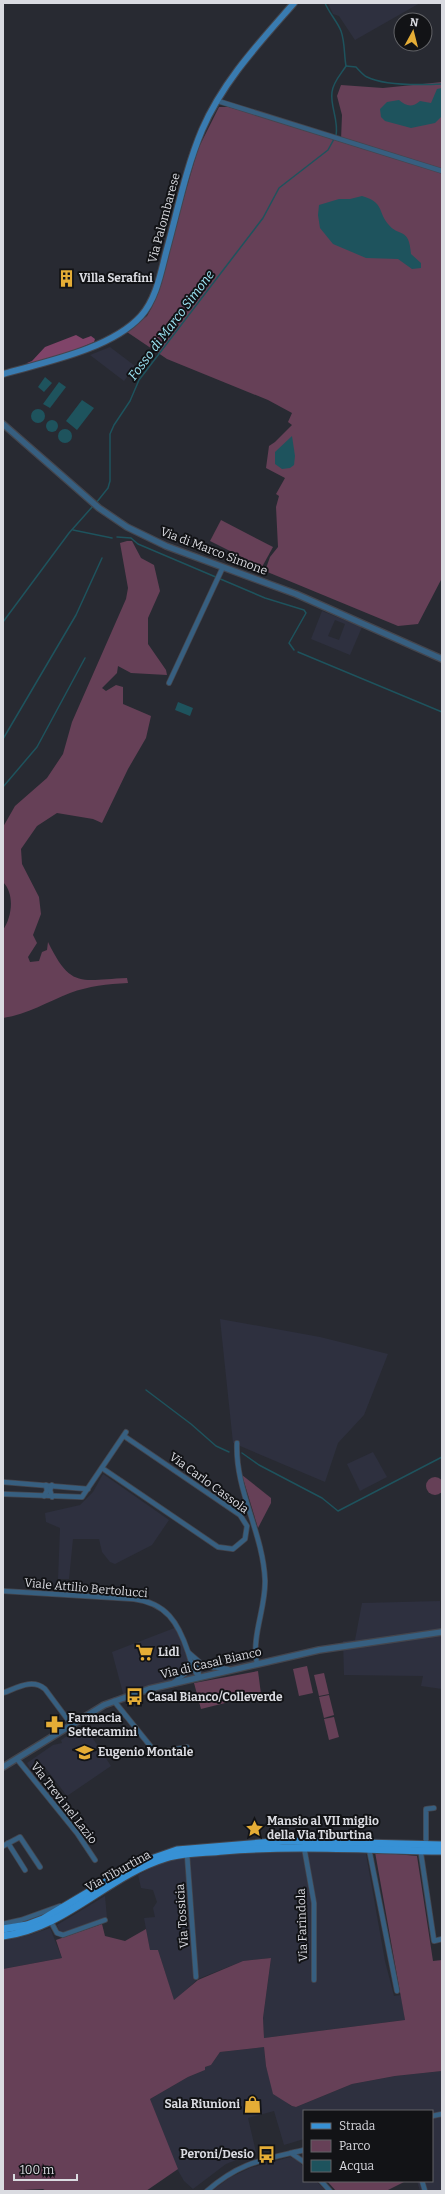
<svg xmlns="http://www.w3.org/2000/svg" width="445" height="2194" font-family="Bitter,serif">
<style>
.built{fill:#2e303f;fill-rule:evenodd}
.green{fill:#664057}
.forest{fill:#804469}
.water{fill:#1e535d}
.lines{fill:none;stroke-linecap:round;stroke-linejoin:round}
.stream{stroke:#1e535d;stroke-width:1.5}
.minor-casing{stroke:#44464e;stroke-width:6}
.tertiary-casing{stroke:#44464e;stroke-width:8}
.secondary-casing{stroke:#44464e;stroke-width:8}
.primary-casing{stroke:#44464e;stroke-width:9}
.minor{stroke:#375f80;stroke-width:4.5}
.tertiary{stroke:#375f80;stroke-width:5.5}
.secondary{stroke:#397bb0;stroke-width:6}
.primary{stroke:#3791d5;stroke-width:7}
.labels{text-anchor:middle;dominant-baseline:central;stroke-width:4;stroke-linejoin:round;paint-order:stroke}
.street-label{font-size:12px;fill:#dadbe1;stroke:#121316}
.poi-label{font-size:12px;font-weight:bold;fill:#dadbe1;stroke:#121316;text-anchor:start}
.water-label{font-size:13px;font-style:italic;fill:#9ee7f7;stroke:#121316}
</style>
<rect width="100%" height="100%" fill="#282a32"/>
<g class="built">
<polygon points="328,3 420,3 355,40 339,16 333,14"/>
<polygon points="110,347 135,366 124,381 90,355"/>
<path d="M322,611L362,627L350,655L311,639ZM335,620L345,624L339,640L328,636Z"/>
<polygon points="220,1319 320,1337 388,1354 364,1415 338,1443 325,1482 233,1443"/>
<polygon points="373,1452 387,1477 360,1491 347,1464"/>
<polygon points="103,1474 169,1520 152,1545 115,1564 110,1562 102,1552 99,1539 73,1539 69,1579 58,1579 60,1528 46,1522 45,1513 80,1505 93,1492"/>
<polygon points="440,1601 442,1689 421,1686 423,1676 344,1675 343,1641 355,1640 362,1603"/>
<polygon points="177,1627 199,1677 124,1697 112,1652"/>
<polygon points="84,1725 111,1766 67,1796 44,1766 32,1772 27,1763 53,1745 62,1743 61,1740"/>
<polygon points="339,1850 366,1854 385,1961 394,1996 401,1995 405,2020 264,2038 263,2018 271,1958 243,1961 198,1979 174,2001 158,1950 150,1951 144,1918 155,1917 153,1908 157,1902 153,1890 141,1888 138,1875 171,1858 220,1852"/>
<polygon points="105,1896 107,1918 63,1934 60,1932 57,1925"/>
<polygon points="50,1928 62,1958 3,1969 3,1941 30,1935"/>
<polygon points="264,2047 266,2066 275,2092 291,2106 296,2107 352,2084 395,2076 442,2071 442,2191 420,2191 417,2181 432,2181 432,2111 304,2111 304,2139 284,2145 274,2111 248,2118 256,2152 226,2164 193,2189 184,2181 176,2167 150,2099 188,2077 205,2070 205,2067 211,2065 220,2052"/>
<polygon points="290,2157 297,2160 304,2167 304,2181 316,2181 326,2191 212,2191 229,2178 250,2168"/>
</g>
<g class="green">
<polygon points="442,82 442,578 418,624 398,626 265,571 270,557 278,547 276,507 279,496 276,494 285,478 266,468 269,446 275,442 292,425 288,422 292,413 268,400 167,359 127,332 147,316 152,307 198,149 219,107 229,107 341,140 342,115 337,96 341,85 383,88"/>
<polygon points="221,520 273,547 262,567 210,541"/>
<path d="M127,541H132L141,558L154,565L160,591L148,618V644L166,670L167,675L131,673L118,666L117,673L102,688L106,691L116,685L123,687V704L151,716L146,738L128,769L102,823L93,819L57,813L37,826L21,849L22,864L39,897L41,914L33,935L37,943L28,957L30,962L39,961L42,952L47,950L48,942C71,989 80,980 127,978L128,983C107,984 89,986 70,993C47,1002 28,1014 3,1018V930C12,917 15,894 3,882V827L15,806L47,778L63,754L72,722L126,599L128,588L120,543Z"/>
<polygon points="242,1475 271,1498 271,1503 258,1528"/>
<circle cx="435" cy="1486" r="9"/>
<polygon points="307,1666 313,1693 299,1696 293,1669"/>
<polygon points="258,1671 261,1694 201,1709 194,1683"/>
<polygon points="324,1673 329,1694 319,1696 314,1675"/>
<polygon points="329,1695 334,1715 324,1718 319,1697"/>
<polygon points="334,1717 339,1737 329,1740 324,1719"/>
<polygon points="375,1852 417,1856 433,1961 442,1960 442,2071 395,2076 352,2084 296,2107 292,2106 273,2094 266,2066 264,2047 220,2052 211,2065 205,2067 205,2070 188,2077 150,2099 178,2169 146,2191 46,2191 43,2189 3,2191 3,1969 62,1958 56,1940 102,1924 105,1936 125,1941 146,1929 150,1950 158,1950 174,2000 198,1980 243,1961 271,1958 263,2018 264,2038 405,2020"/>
<polygon points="327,2181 406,2181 386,2191 336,2191"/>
</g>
<path class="forest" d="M76,335L83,339L91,336L95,339L94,342C77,349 44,366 27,363L32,361L45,347Z"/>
<g class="water">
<path d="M442,88V116L435,123L411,128L385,121L381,117L380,109L387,102L399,100C406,106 412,108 420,101L431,103L437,89Z"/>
<path d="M362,196C384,202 378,212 388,224C399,238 409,226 411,254L421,263V268L412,269L398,259L366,258L333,244L320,228L318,215L319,205L339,199H350Z"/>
<polygon points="45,377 52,383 44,392 38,387"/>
<polygon points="59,382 66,387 50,408 43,404"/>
<polygon points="82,400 94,408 77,430 66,421"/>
<circle cx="38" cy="416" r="7"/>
<circle cx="52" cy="426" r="6"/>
<circle cx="65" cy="436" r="7"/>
<polygon points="292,436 295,456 294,465 290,468 282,469 275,464 275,452"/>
<polygon points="178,702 193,708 190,716 175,710"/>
</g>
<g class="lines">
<g class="stream">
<path d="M325,3C329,13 337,21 341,31C345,42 344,55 346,66"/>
<path d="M346,66L356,67C359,70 363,75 367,77C385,86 422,85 442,84"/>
<path d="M336,136C339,120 330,107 332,92C333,82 341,74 346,66"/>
<polyline points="96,503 108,488 110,481 110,434 114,425 130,401 139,380 263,218 279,188 328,150 334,139"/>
<polyline points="73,530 112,538"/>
<polyline points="117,537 131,538 138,544 265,598 304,610 306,613 289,643 294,650"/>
<polyline points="3,622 69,533 93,506"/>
<polyline points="298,652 442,712"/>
<polyline points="3,739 76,615 102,558"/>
<polyline points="3,787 37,747 85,658"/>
<polyline points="146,1390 191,1424 216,1446 229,1452"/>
<polyline points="242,1453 259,1465 322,1498 338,1511 442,1457"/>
</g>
<defs>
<g id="minor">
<polyline points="218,101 442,171"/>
<polyline points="169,683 223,567"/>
<path d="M237,1443C235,1491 263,1532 265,1580C266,1608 251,1636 257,1664"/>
<polyline points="102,1468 218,1547 233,1549 245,1539 247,1526 240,1515 124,1436"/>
<polyline points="3,1482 88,1489"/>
<polyline points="3,1494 82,1497 126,1432"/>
<polyline points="44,1496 47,1491 46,1485"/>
<polyline points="52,1497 50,1490 52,1485"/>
<path d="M3,1591L134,1599C166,1603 178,1622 188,1652C191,1661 192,1669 199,1677"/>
<polyline points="189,1653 204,1666 228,1669"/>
<polyline points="197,1661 199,1677"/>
<polyline points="173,1683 187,1672 190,1662"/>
<path d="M3,1693C17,1688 32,1678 45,1689L71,1724"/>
<polyline points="114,1701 156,1753 187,1747"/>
<polyline points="17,1759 77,1833 95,1860"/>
<polyline points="8,1843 25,1870"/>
<polyline points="3,1846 20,1837 40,1867"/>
<polyline points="426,1846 426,1809 434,1808"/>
<polyline points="304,1847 314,1903 314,1980"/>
<polyline points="369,1849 397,1991"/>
<polyline points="187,1854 196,1977"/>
<polyline points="421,1854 434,1941 442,1939"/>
<polyline points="51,1922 57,1933 63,1935 105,1920"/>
<polyline points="3,1924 21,1920 60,1906"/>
<polyline points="432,2116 442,2114"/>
<polyline points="291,2153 304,2162"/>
<polyline points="321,2181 330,2191"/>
<polyline points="422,2181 425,2191"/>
<path d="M207,2191C240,2162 262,2160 304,2150"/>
</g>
<g id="tertiary">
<polyline points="3,424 99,508 127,527 166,546 296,594 442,659"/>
<polyline points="3,1767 104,1705 149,1689 319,1650 442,1632"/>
</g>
<path id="secondary" d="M3,374C45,362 111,349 141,316C157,298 161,271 167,249C178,209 186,168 202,130C223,81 260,42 294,3"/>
<g id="primary">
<polyline points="3,1929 27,1925 43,1919 134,1865 177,1850 285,1841 442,1845"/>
<path d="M3,1936C66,1928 107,1876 166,1858C184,1852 205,1853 223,1851C296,1845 369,1850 442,1851"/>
</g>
</defs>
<use href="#minor" class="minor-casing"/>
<use href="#tertiary" class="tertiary-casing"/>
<use href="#secondary" class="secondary-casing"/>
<use href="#primary" class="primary-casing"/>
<use href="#minor" class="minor"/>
<use href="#tertiary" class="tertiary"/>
<use href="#secondary" class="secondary"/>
<use href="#primary" class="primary"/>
</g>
<defs>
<symbol id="building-bare" viewBox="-9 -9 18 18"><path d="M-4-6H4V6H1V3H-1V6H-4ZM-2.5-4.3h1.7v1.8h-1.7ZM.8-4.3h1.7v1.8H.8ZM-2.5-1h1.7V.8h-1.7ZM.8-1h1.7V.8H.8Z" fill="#e5ad36" stroke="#121316" stroke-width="2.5" paint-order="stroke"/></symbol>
<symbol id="supermarket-bare" viewBox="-9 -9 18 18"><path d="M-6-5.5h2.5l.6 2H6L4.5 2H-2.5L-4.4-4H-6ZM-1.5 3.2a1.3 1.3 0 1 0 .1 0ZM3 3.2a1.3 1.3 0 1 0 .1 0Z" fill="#e5ad36" stroke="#121316" stroke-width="2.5" paint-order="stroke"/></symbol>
<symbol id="bus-bare" viewBox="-9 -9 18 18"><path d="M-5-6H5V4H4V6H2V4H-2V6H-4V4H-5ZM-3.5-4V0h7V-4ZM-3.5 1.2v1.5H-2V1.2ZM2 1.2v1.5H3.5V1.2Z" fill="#e5ad36" stroke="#121316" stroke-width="2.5" paint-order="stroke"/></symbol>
<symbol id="pharmacy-bare" viewBox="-9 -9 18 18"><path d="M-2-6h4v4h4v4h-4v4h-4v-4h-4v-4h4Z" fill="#e5ad36" stroke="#121316" stroke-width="2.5" paint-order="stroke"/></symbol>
<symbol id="school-bare" viewBox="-9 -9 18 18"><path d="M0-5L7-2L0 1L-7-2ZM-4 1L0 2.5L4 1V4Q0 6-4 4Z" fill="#e5ad36" stroke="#121316" stroke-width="2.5" paint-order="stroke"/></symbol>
<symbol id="sight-bare" viewBox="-9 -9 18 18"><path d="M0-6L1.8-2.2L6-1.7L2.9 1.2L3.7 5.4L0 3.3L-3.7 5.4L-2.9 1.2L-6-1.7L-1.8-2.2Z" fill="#e5ad36" stroke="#121316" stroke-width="2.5" paint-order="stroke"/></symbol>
<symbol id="shop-bare" viewBox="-9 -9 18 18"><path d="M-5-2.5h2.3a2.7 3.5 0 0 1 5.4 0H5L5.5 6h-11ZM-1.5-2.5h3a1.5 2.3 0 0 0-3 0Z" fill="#e5ad36" stroke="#121316" stroke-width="2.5" paint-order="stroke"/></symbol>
</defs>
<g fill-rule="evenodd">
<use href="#building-bare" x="54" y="266" width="25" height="25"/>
<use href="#supermarket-bare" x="132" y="1640" width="25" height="25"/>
<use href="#bus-bare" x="122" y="1684" width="25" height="25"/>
<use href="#pharmacy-bare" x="42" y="1712" width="25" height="25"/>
<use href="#school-bare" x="72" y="1740" width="25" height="25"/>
<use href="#sight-bare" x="242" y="1816" width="25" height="25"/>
<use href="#shop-bare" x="240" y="2092" width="25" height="25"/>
<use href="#bus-bare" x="254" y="2142" width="25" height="25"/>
</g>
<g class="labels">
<g class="street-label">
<text transform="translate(164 218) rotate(-75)">Via Palombarese</text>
<text transform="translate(214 551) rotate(21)">Via di Marco Simone</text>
<text transform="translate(209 1483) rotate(36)">Via Carlo Cassola</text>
<text transform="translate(86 1588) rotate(5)">Viale Attilio Bertolucci</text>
<text transform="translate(211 1663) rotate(-13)">Via di Casal Bianco</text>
<text transform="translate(64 1803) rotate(52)">Via Trevi nel Lazio</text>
<text transform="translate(118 1871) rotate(-29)">Via Tiburtina</text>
<text transform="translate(182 1916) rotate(-94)">Via Tossicia</text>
<text transform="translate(302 1925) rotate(-92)">Via Farindola</text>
</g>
<g class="poi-label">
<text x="79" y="278">Villa Serafini</text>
<text x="158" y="1652">Lidl</text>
<text x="147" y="1697">Casal Bianco/Colleverde</text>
<text x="68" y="1718">Farmacia<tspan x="68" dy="14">Settecamini</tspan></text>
<text x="98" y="1752">Eugenio Montale</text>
<text x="267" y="1821">Mansio al VII miglio<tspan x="267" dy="14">della Via Tiburtina</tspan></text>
<text x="240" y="2104" text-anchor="end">Sala Riunioni</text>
<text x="254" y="2154" text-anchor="end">Peroni/Desio</text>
</g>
<g class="water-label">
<text transform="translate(171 325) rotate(-53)">Fosso di Marco Simone</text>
</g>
</g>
<rect width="445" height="2194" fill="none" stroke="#dadbe1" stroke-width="8"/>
<rect x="303" y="2110" width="130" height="72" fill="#121316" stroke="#626367"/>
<rect x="311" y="2123" width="20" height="6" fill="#3791d5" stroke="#626367"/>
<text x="339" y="2130" font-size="12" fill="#dadbe1">Strada</text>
<rect x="311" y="2140" width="20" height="12" fill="#664057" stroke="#626367"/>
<text x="339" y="2150" font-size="12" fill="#dadbe1">Parco</text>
<rect x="311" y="2160" width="20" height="12" fill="#1e535d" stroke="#626367"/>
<text x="339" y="2170" font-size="12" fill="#dadbe1">Acqua</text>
<g transform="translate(413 32) rotate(7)"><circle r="19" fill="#121316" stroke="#626367"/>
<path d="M0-3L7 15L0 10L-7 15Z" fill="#e5ad36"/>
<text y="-6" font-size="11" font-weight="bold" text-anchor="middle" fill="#dadbe1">N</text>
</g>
<path d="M14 2174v6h63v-6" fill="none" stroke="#dadbe1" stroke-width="2"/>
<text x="20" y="2174" font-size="12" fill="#dadbe1" stroke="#121316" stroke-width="3" paint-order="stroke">100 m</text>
</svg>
